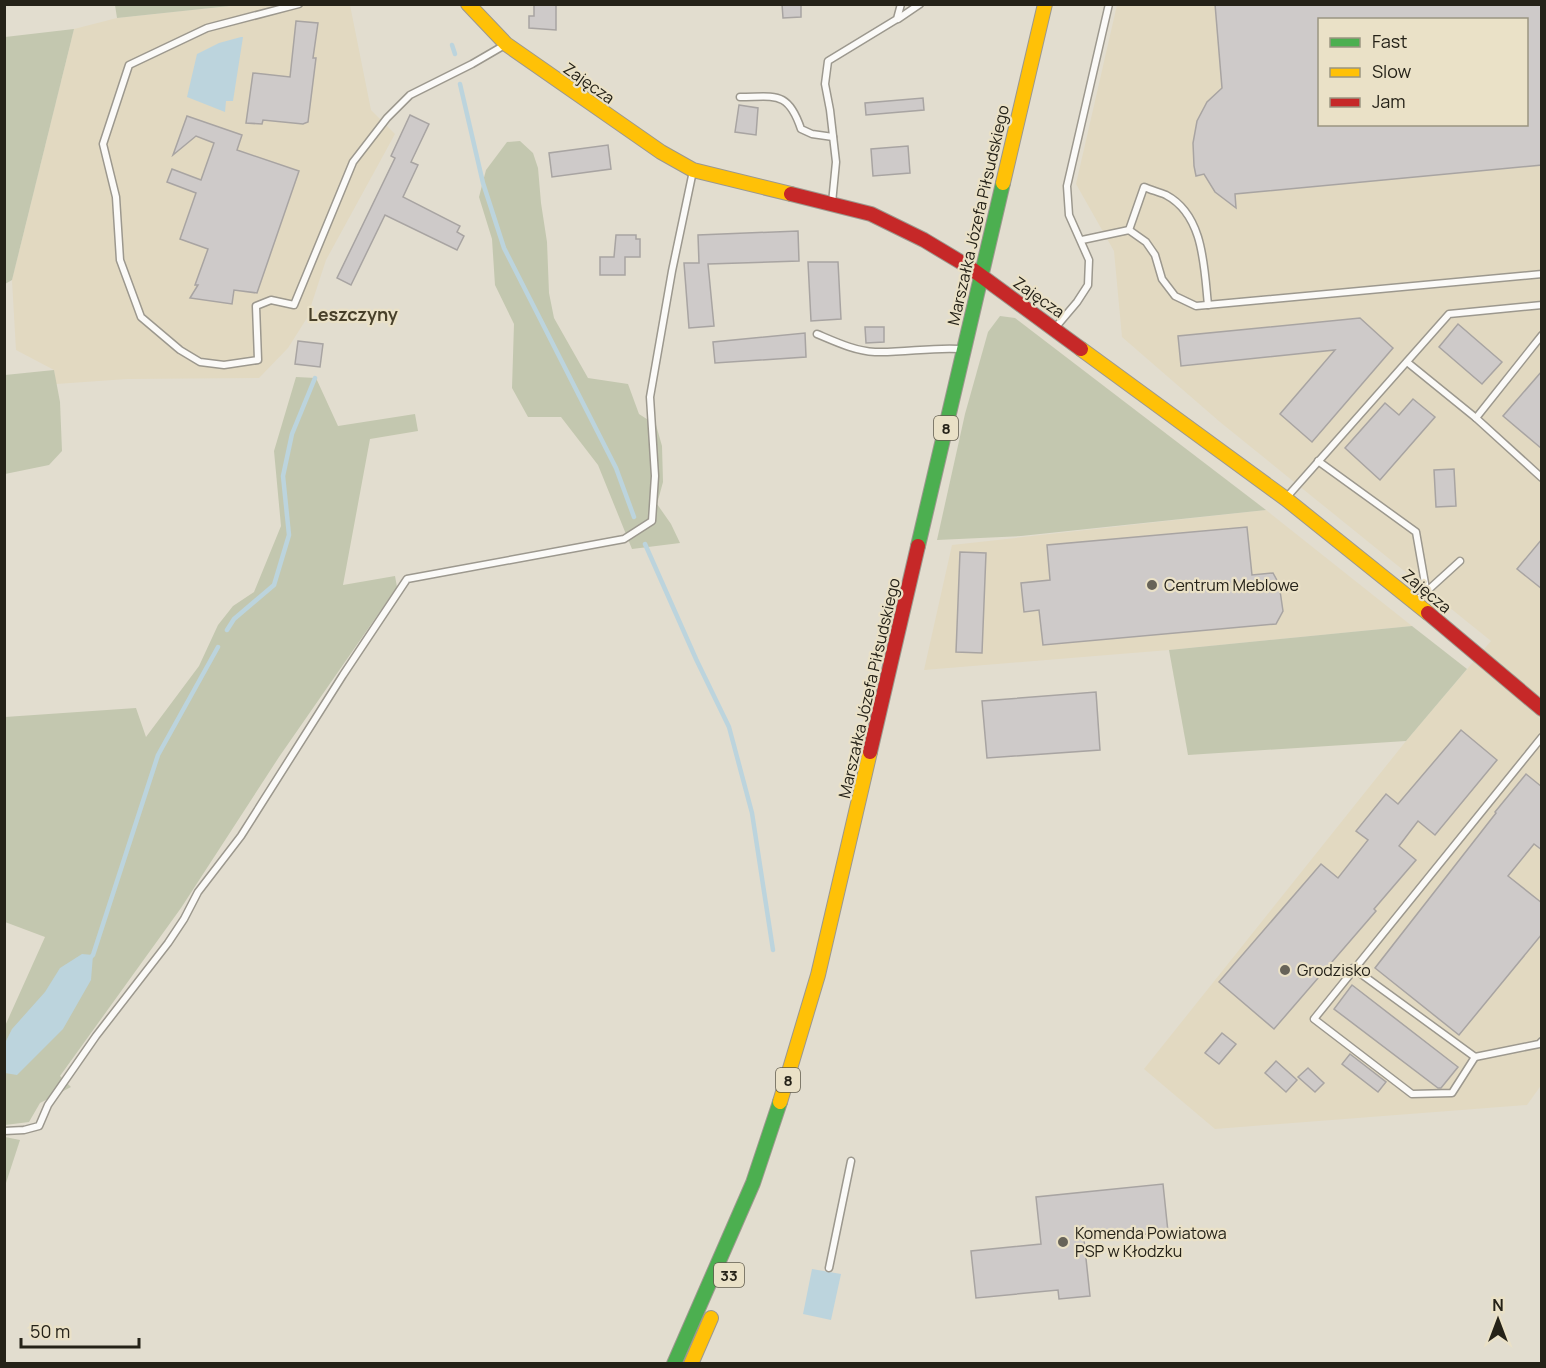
<svg xmlns="http://www.w3.org/2000/svg" width="1546" height="1368" font-family="Manrope,sans-serif">
<style>
.built{fill:#e2d9c1;fill-rule:evenodd}
.green{fill:#c3c7af}
.water{fill:#bcd4dd}
.lines{fill:none;stroke-linecap:round;stroke-linejoin:round}
.stream{stroke:#bcd4dd;stroke-width:4.5}
.building{fill:#cecac9;stroke:#a8a4a2;stroke-width:1.5;fill-rule:evenodd}
.lane-casing{stroke:#9c988e;stroke-width:9}
.fast-casing{stroke:#9c988e;stroke-width:16}
.slow-casing{stroke:#9c988e;stroke-width:16}
.jam-casing{stroke:#9c988e;stroke-width:16}
.lane{stroke:#fbfaf8;stroke-width:6}
.fast{stroke:#4caf50;stroke-width:14}
.slow{stroke:#ffc107;stroke-width:14}
.jam{stroke:#c62828;stroke-width:14}
.poi-dot{fill:#676358;stroke:#eae1c7;stroke-width:2}
.labels{text-anchor:middle;dominant-baseline:central;stroke-width:4.5;stroke-linejoin:round;paint-order:stroke}
.shield{fill:#eae1c7;stroke:#605b4c;stroke-width:1.5}
.shield-label{font-size:15px;font-weight:bold;fill:#252218}
.street-label{font-size:16px;fill:#252218;stroke:#eae1c7}
.poi-label{font-size:16px;fill:#252218;stroke:#eae1c7;text-anchor:start}
.neighbourhood-label{font-size:18px;font-weight:bold;fill:#48402a;stroke:#eae1c7}
</style>
<rect width="100%" height="100%" fill="#e2ddcf"/>
<g class="built">
<polygon points="239,5 350,5 371,110 395,134 326,260 307,318 288,348 259,378 127,379 56,384 54,370 16,350 12,280 74,29 117,18"/>
<path d="M1117,5H1541L1542,1084L1527,1105L1215,1129L1144,1069L1406,741L1491,641L1220,422L1122,337L1114,251L1076,184ZM1320,20H1526V124H1320Z"/>
<polygon points="1266,510 1412,626 1169,650 924,670 952,545"/>
</g>
<g class="green">
<polygon points="115,5 115,4 239,5 117,18"/>
<polygon points="74,29 12,280 5,284 5,37"/>
<polygon points="520,141 533,153 538,168 541,203 547,242 549,293 554,318 588,378 628,384 639,414 656,425 662,446 663,482 657,504 671,524 680,543 632,549 598,465 561,417 528,417 512,388 514,324 495,285 492,239 479,197 486,170 507,142"/>
<polygon points="1000,316 1015,318 1266,510 1021,536 937,540 965,414 988,332"/>
<polygon points="54,370 60,402 62,451 49,465 5,474 5,375"/>
<polygon points="296,377 316,378 338,426 415,414 418,431 370,439 343,585 395,576 397,587 279,757 181,908 60,1076 71,1087 40,1103 29,1122 5,1125 5,1026 45,937 5,922 5,717 136,708 146,737 199,666 218,625 233,606 254,592 281,526 274,451"/>
<polygon points="1412,626 1467,669 1406,741 1188,755 1169,650"/>
<polygon points="5,1137 20,1140 5,1186 4,1137"/>
</g>
<g class="water">
<polygon points="241,37 243,37 233,101 226,101 225,112 187,97 197,54 219,43"/>
<polygon points="82,954 93,955 91,980 63,1029 17,1075 5,1073 5,1043 12,1029 45,992 60,968"/>
<polygon points="812,1269 841,1274 831,1320 803,1314"/>
</g>
<g class="lines">
<g class="stream">
<polyline points="452,45 455,54"/>
<polyline points="460,84 483,183 504,248 616,468 634,517"/>
<polyline points="645,544 696,659 729,727 752,813 773,950"/>
<polyline points="227,630 234,619 274,585 289,535 283,476 292,434 315,378"/>
<polyline points="89,959 93,955 158,755 218,647"/>
</g>
</g>
<g class="building">
<polygon points="534,4 556,4 556,30 529,28 529,16 534,16"/>
<polygon points="782,4 801,4 801,17 783,18"/>
<path d="M1215,4H1542V165L1235,194L1236,208L1215,192L1204,174L1196,176L1194,166L1193,143L1197,121L1207,102L1222,88ZM1320,20H1527V124H1320Z"/>
<polygon points="296,21 318,23 313,58 316,58 308,122 303,124 263,120 262,124 246,123 253,73 290,77"/>
<polygon points="923,98 924,110 866,115 865,103"/>
<polygon points="739,105 758,108 756,135 735,132"/>
<polygon points="410,115 429,124 411,162 418,165 403,197 460,226 457,232 464,236 457,250 385,215 351,285 337,278 395,158 391,156"/>
<polygon points="187,116 242,135 237,150 299,171 257,293 234,290 232,304 190,298 198,285 195,285 208,249 180,239 196,193 167,182 172,169 201,180 214,143 196,136 173,155"/>
<polygon points="608,145 611,169 552,177 549,153"/>
<polygon points="908,146 910,173 873,176 871,149"/>
<polygon points="798,231 799,261 708,264 714,326 689,328 684,263 699,263 698,235"/>
<polygon points="616,235 636,235 636,239 640,239 640,257 625,257 625,275 600,275 600,257 614,257"/>
<polygon points="808,262 838,262 841,319 811,321"/>
<polygon points="1360,318 1393,348 1312,442 1280,414 1335,350 1181,366 1178,336"/>
<polygon points="1458,324 1502,362 1482,384 1439,347"/>
<polygon points="865,327 884,327 884,342 866,343"/>
<polygon points="805,333 806,357 715,363 713,342"/>
<polygon points="298,341 323,344 320,367 295,364"/>
<polygon points="1542,371 1542,449 1503,416"/>
<polygon points="1413,399 1435,417 1380,480 1345,448 1385,403 1399,415"/>
<polygon points="1454,469 1456,506 1436,507 1434,470"/>
<polygon points="1247,527 1252,575 1273,573 1279,584 1283,611 1276,624 1043,645 1039,610 1024,612 1021,583 1050,580 1047,545"/>
<polygon points="1542,539 1542,589 1517,569"/>
<polygon points="960,552 986,553 982,653 956,652"/>
<polygon points="1096,692 1100,750 987,758 982,701"/>
<polygon points="1461,730 1497,760 1435,835 1418,821 1399,846 1416,860 1374,909 1376,911 1274,1029 1219,982 1321,864 1338,878 1368,840 1356,831 1386,794 1398,804"/>
<polygon points="1526,774 1542,787 1542,850 1534,844 1508,876 1542,903 1542,934 1459,1035 1375,968 1496,813 1495,812"/>
<polygon points="1352,985 1458,1067 1441,1088 1438,1088 1334,1009"/>
<polygon points="1222,1033 1236,1044 1219,1064 1205,1053"/>
<polygon points="1350,1054 1386,1082 1378,1092 1342,1064"/>
<polygon points="1276,1061 1297,1080 1286,1092 1265,1073"/>
<polygon points="1308,1068 1324,1083 1315,1092 1298,1077"/>
<polygon points="1163,1184 1168,1232 1084,1240 1090,1296 1059,1299 1058,1290 976,1298 971,1251 1041,1244 1036,1197"/>
</g>
<g class="lines">
<defs>
<g id="lane">
<polyline points="299,4 207,28 129,65 103,144 116,197 120,260 141,317 180,350 200,362 224,365 258,360 256,306 271,300 294,305 353,162 387,118 410,95 472,64 503,46"/>
<polyline points="898,19 920,4"/>
<path d="M740,97C775,97 788,90 801,129L812,134L833,137"/>
<polyline points="832,203 836,162 830,110 825,84 828,61 897,19 901,4"/>
<path d="M1129,230L1144,187C1151,190 1159,192 1166,195C1204,215 1204,267 1208,305"/>
<polyline points="1082,240 1129,230 1146,242 1155,255 1162,279 1175,296 1196,306 1542,274"/>
<polyline points="1055,328 1077,302 1088,285 1089,260 1069,215 1067,186 1109,4"/>
<path d="M817,334C836,342 855,351 875,352C904,353 932,347 960,349"/>
<polyline points="1407,362 1476,418 1542,478"/>
<polyline points="1476,418 1542,335"/>
<polyline points="1318,461 1416,532 1426,589"/>
<polyline points="1286,498 1449,314 1542,305"/>
<polyline points="1416,601 1460,561"/>
<polyline points="1353,968 1475,1057 1452,1093 1412,1094 1314,1019 1542,737"/>
<polyline points="1475,1057 1539,1044 1542,1041"/>
<polyline points="4,1131 24,1130 39,1126 48,1105 96,1036 168,943 184,919 198,892 241,836 343,675 407,579 624,539 652,521 655,476 650,397 672,271 693,171"/>
<polyline points="829,1268 851,1161"/>
</g>
<g id="fast">
<polyline points="918,546 1003,183"/>
<polyline points="674,1364 753,1183 780,1102"/>
</g>
<g id="slow">
<polyline points="468,4 506,44 661,152 693,170 791,194"/>
<polyline points="1003,183 1045,4"/>
<polyline points="1081,349 1286,499 1428,613"/>
<polyline points="780,1102 818,975 870,752"/>
<polyline points="691,1364 711,1318"/>
</g>
<g id="jam">
<polyline points="791,194 871,214 924,240 969,267 1081,349"/>
<polyline points="1428,613 1542,709"/>
<polyline points="870,752 918,546"/>
</g>
</defs>
<use href="#lane" class="lane-casing"/>
<use href="#fast" class="fast-casing"/>
<use href="#slow" class="slow-casing"/>
<use href="#jam" class="jam-casing"/>
<use href="#lane" class="lane"/>
<use href="#fast" class="fast"/>
<use href="#slow" class="slow"/>
<use href="#jam" class="jam"/>
</g>
<g class="poi-dot">
<circle cx="1152" cy="585" r="6"/>
<circle cx="1285" cy="970" r="6"/>
<circle cx="1063" cy="1242" r="6"/>
</g>
<g class="labels">
<g class="shield">
<rect x="934" y="416" width="24" height="24" rx="4.5"/>
<rect x="776" y="1068" width="24" height="24" rx="4.5"/>
<rect x="714" y="1263" width="30" height="24" rx="4.5"/>
</g>
<g class="shield-label">
<text x="946" y="428">8</text>
<text x="788" y="1080">8</text>
<text x="729" y="1275">33</text>
</g>
<g class="street-label">
<text transform="translate(589 83) rotate(35)">Zajęcza</text>
<text transform="translate(978 215) rotate(-77)">Marszałka Józefa Piłsudskiego</text>
<text transform="translate(1039 297) rotate(35)">Zajęcza</text>
<text transform="translate(1427 591) rotate(40)">Zajęcza</text>
<text transform="translate(869 688) rotate(-77)">Marszałka Józefa Piłsudskiego</text>
</g>
<g class="poi-label">
<text x="1164" y="585">Centrum Meblowe</text>
<text x="1297" y="970">Grodzisko</text>
<text x="1075" y="1233">Komenda Powiatowa<tspan x="1075" dy="18">PSP w Kłodzku</tspan></text>
</g>
<g class="neighbourhood-label">
<text x="353" y="314">Leszczyny</text>
</g>
</g>
<rect width="1546" height="1368" fill="none" stroke="#252218" stroke-width="12"/>
<rect x="1318" y="18" width="210" height="108" fill="#eae1c7" stroke="#9b9581" stroke-width="1.5"/>
<rect x="1330" y="38" width="30" height="9" fill="#4caf50" stroke="#9b9581" stroke-width="1.5"/>
<text x="1372" y="48" font-size="18" fill="#252218">Fast</text>
<rect x="1330" y="68" width="30" height="9" fill="#ffc107" stroke="#9b9581" stroke-width="1.5"/>
<text x="1372" y="78" font-size="18" fill="#252218">Slow</text>
<rect x="1330" y="98" width="30" height="9" fill="#c62828" stroke="#9b9581" stroke-width="1.5"/>
<text x="1372" y="108" font-size="18" fill="#252218">Jam</text>
<g transform="translate(1498 1320)" stroke="#eae1c7" stroke-width="4.5" paint-order="stroke">
<path d="M0-4.5L10 22L0 15L-10 22Z" fill="#252218"/>
<text y="-9" font-size="16" font-weight="bold" text-anchor="middle" fill="#252218">N</text>
</g>
<path d="M21 1338v9h118v-9" fill="none" stroke="#252218" stroke-width="3"/>
<text x="30" y="1338" font-size="18" fill="#252218" stroke="#eae1c7" stroke-width="4.5" paint-order="stroke">50 m</text>
</svg>
